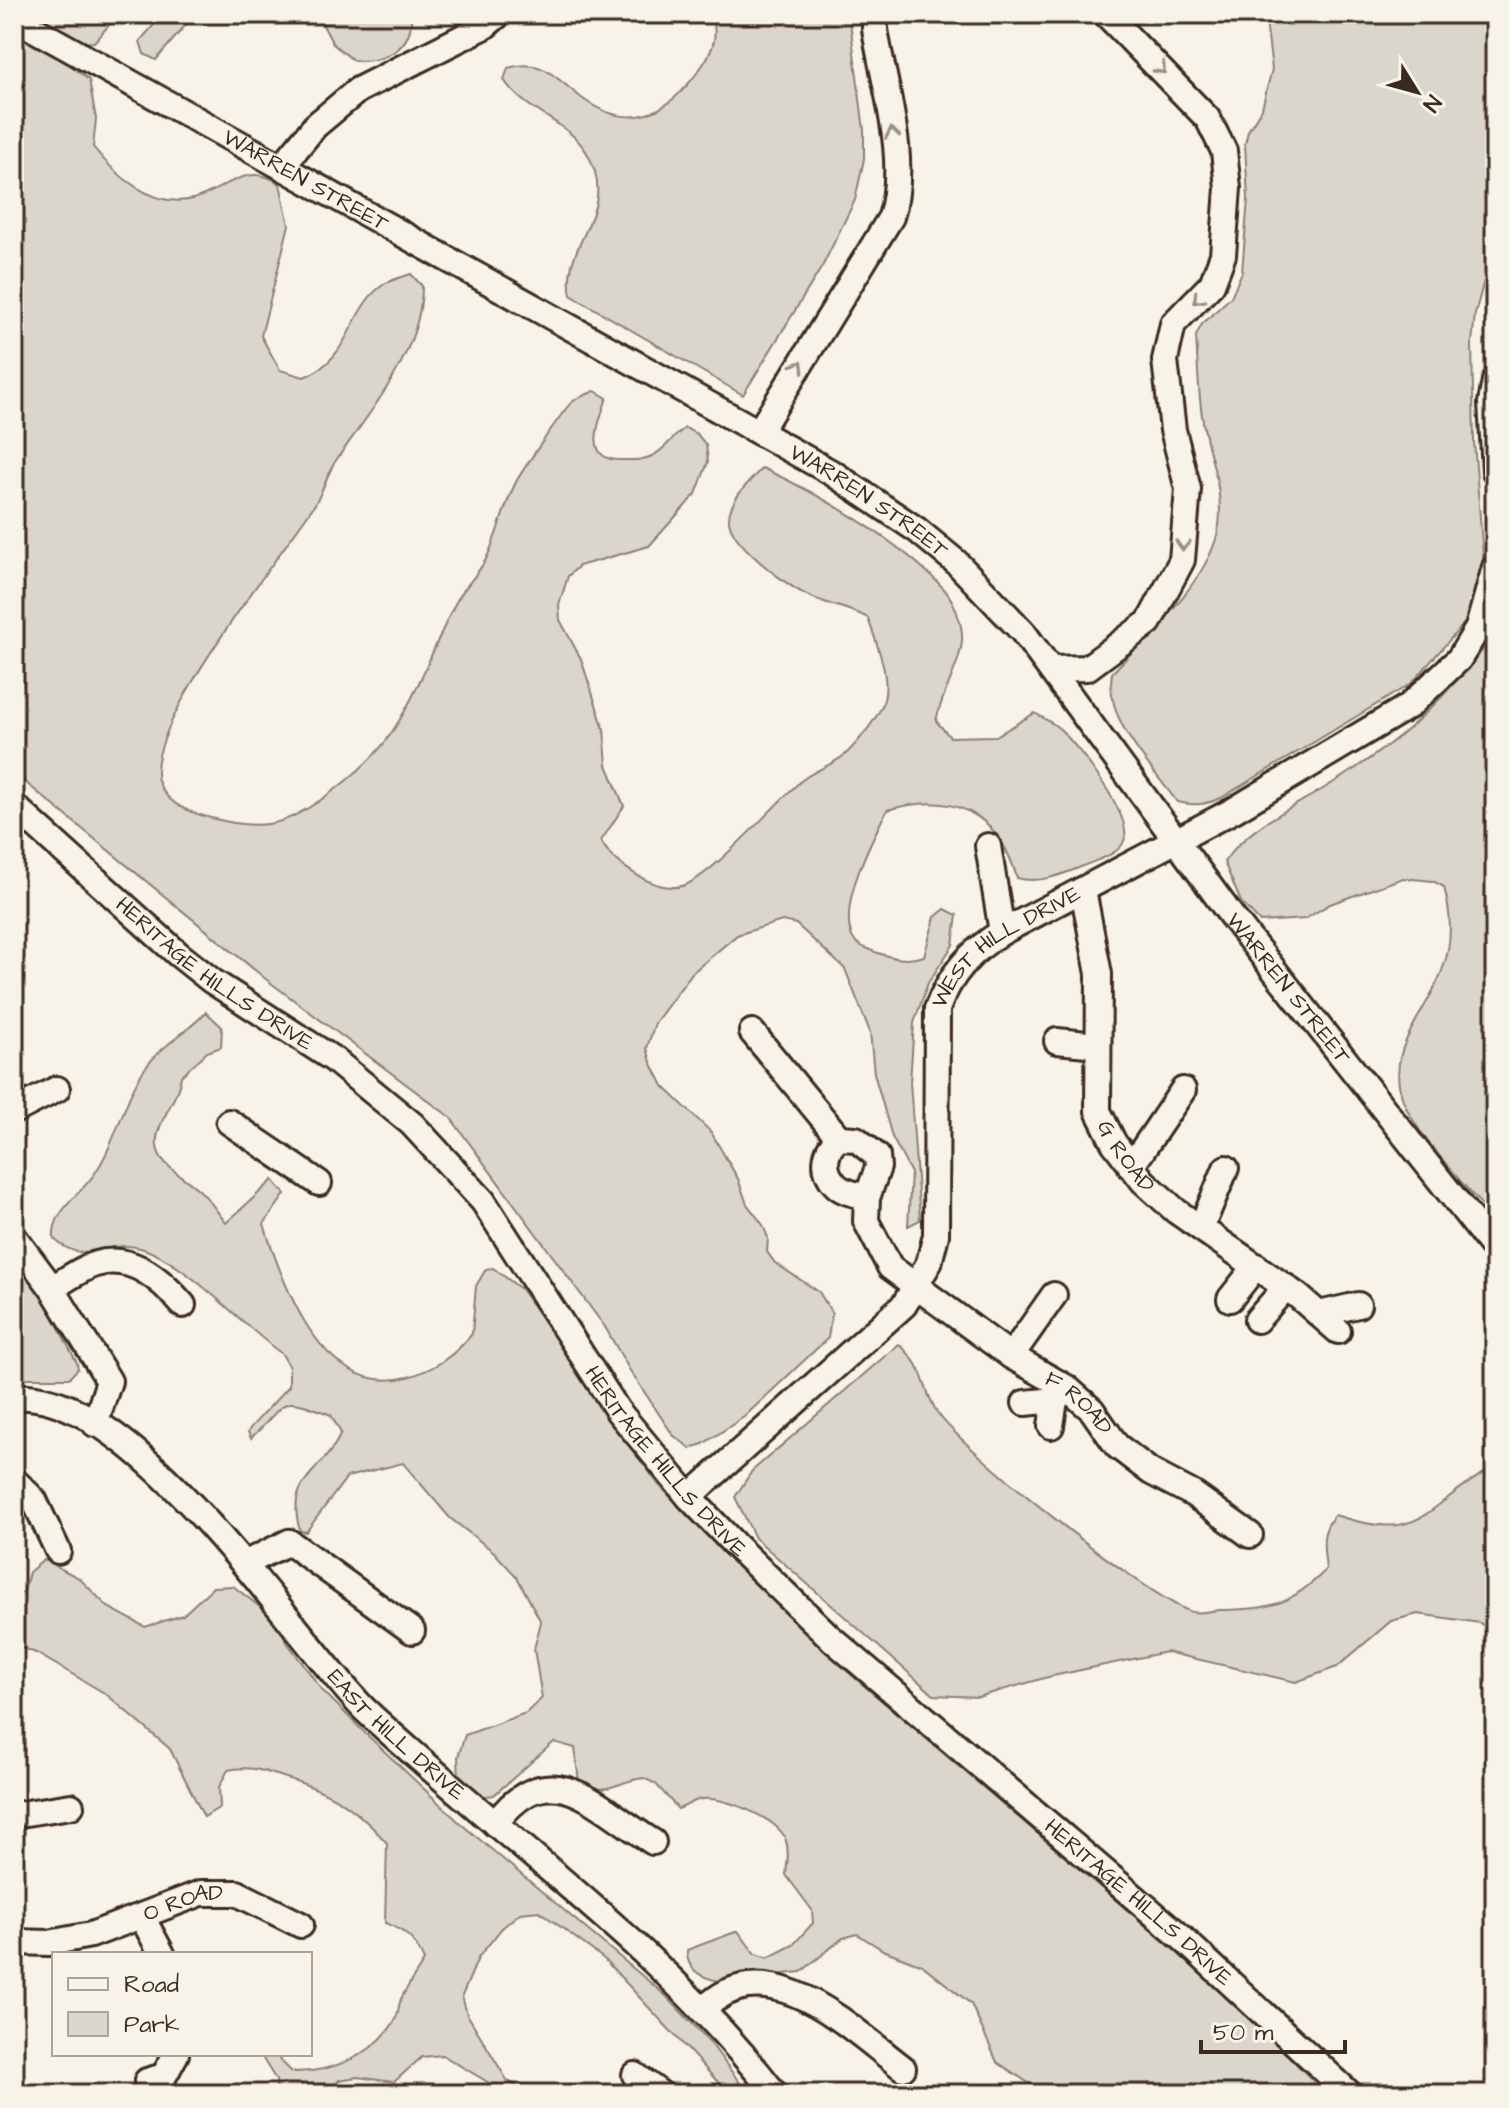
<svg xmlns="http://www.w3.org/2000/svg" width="1509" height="2108" font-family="'Architects Daughter',sans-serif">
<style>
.green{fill:#dbd6cb;stroke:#8b8074;stroke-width:2}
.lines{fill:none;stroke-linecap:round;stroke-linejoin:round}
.minor-casing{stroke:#3b2a1e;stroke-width:30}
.minor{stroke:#f7f3e8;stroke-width:24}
.oneway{stroke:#998e83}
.labels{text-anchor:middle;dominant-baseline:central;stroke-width:7;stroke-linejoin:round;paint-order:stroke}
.street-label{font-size:22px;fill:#3b2a1e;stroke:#f7f3e8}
</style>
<rect width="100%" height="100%" fill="#f7f3e8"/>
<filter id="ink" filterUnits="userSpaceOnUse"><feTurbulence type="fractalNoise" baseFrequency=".0125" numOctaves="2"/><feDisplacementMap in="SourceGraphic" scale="16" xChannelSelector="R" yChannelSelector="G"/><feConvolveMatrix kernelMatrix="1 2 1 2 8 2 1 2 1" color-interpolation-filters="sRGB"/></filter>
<g filter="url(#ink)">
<g class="green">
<path d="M36,14H119L94,42C73,45 48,32 36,14Z"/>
<polygon points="163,14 195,14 156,60 144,54 140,41"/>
<path d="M317,14H411C414,48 384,64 353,60L333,44Z"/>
<path d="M712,14H849L864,130V159L855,200L823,265L743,395L571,295C560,243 621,213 587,153C567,119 525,113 504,80L508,68C544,57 557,80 583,99C634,135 671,111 702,66C714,49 718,35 712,14Z"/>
<path d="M1265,14H1495V240L1475,314L1472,343L1474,442L1485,581L1467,620L1412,683L1221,798C1205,805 1194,806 1177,802C1151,765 1104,721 1112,673C1147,636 1213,577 1219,525C1224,488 1209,458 1203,422C1198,394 1198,365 1196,336L1202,324L1231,297L1242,272L1248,199L1245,144L1248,131L1262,108L1272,69Z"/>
<path d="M14,34L69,64L89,80L96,119L93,147C116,176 154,209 193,199C224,191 248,160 280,184L289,225L261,336L280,370L304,377C353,359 348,306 386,283C393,279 403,277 411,274L422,286C422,351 372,409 337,459C327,472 324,490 315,504C282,555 144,724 158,780C166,808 200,816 224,821C238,824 254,826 268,824C304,820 363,770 385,742C417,699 432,648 456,602C465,585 481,572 488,555C498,532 504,507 515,484C519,475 566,406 572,402C579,397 588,394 595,391L607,398C599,420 582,461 621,460C631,460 642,461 652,456C664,451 673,436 685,428L697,434L706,445L708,462L696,494L649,546L579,566L568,576L559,605L560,620L581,659L604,729L607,765L624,806L601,841C612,863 655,893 682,886C711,878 774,804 801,781C815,769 835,765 848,752C859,741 874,722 881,708C894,682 876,643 868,618C848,607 825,605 805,594C786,585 727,541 729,518C730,499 750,481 762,468C818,493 903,543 944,589C954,600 963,625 962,640C961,663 941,695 936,721L950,737L996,736L1035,713C1044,719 1054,723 1061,730C1079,749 1134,816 1124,841C1119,855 1096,860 1083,866C1062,875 1039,884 1017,878C998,811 952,791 887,810C872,839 840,901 851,934C854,945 866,948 875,952C892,958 907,962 924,956L935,917L945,909L957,915L953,945L928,983L914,1023L910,1082L920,1220L908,1226L911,1173L892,1137L874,1073L870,1032L845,969L796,924L782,921L737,935L692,973L655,1023L647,1048L651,1062L663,1086L711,1132L738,1179L747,1204L763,1225L768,1238L767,1252L775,1263L819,1292L832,1313L828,1338L744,1417L703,1444L690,1448L673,1435L629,1369L605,1327L450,1117L267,980L14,773Z"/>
<path d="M1495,625V1221C1469,1189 1417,1137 1403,1100C1383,1047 1430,1012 1444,965C1453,939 1451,913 1444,887L1433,881L1403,878L1330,904L1305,919L1260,922L1241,902L1224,862C1249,825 1295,807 1331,784C1381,753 1419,724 1457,680C1473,662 1488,648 1495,625Z"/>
<path d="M206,1012L222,1027L221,1047L207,1052L181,1076C178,1097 167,1108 160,1127C146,1160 178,1172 198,1189C209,1198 217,1212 226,1223L273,1180L285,1194L264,1224C283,1286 323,1399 408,1377C435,1369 454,1356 472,1334L476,1286L486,1269L493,1268L521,1289L658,1484L771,1599L848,1672L1234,2001L1326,2094H1045L997,2062L971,2004L922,1965L883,1950L857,1934L843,1938L801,1972L719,1981C702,1978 686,1970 687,1950L738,1931L755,1954L768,1958L793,1945L813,1923L812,1910L786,1875C787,1863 790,1850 785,1838C776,1818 723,1796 702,1799C694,1800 686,1806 678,1809L656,1784L644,1778C618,1780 606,1798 579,1783L575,1748L554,1742L494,1795L480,1797L459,1780L458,1757L465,1735L526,1713L542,1698L534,1649L541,1622L517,1577L494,1552L450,1518L403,1463L347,1477L306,1532L300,1531C284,1477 324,1473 341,1433L331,1415C276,1392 289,1403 251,1438L248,1432L251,1427L289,1386V1366L282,1354C242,1325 184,1260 140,1248C105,1238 88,1269 54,1239C51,1211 81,1195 95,1173C117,1141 126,1093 146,1067C163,1044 188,1032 206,1012Z"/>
<polygon points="14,1259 36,1283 77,1363 78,1369 69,1378 14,1378"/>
<path d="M899,1344C928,1371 920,1384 937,1412C960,1448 1152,1601 1192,1612C1200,1614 1213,1610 1222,1610C1272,1609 1290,1605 1326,1570C1324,1548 1319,1532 1335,1515C1428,1546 1423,1503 1495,1467V1635L1480,1623L1418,1614L1391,1621L1337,1667L1296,1682L1166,1652L1048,1677L978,1697L934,1695L755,1538L735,1497L752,1471Z"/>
<path d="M44,1560L79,1578L108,1607L145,1627L183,1615L213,1587L233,1586L278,1621L286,1641L323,1691L365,1733L460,1823L665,1995L709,2041L748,2094H729L604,1959L539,1911L520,1913L502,1928L478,1958L462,1996L467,2014L507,2080L529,2094H508L442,2055L422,2057L394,2082L357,2077L339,2080L330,2094H277L276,2080L260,2054H274L292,2072C330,2073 373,2056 394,2022C399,2015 398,2006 401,1999C407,1986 416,1974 424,1961C415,1940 407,1931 385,1923L387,1843C353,1805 332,1792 283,1777C263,1771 249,1765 228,1770L219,1787L220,1807L204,1817L170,1749L106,1694L36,1653L14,1645V1596L24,1592L29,1572Z"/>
</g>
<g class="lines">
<defs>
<g id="minor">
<path id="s1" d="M14,18L834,474L917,530L956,562L1023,632L1233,918L1495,1250"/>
<polyline points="283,165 315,126 358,90 485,26 499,14"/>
<polyline points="1495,381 1491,403 1495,471"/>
<path d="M759,432L891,217C909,159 884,87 875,29V14"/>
<polyline points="1051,669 1087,668 1149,622 1182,560 1188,489 1173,430 1165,360 1173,324 1212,284 1223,255 1228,188 1224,151 1208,119 1106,14"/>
<path id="s2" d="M14,806L178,954L212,981L333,1059L412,1124L483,1201L618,1411L689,1497L735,1545L832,1639L1181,1937L1350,2094"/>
<polyline points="988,846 1002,932"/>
<path id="s3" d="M1083,890L1099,974L1098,1111L1114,1143L1143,1181L1176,1211L1298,1296L1338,1331"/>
<polyline points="752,1032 839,1138"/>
<polyline points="1057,1041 1097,1045"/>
<polyline points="14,1111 57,1089"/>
<polyline points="229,1122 319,1183"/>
<polyline points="1131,1167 1183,1090"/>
<path id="s4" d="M867,1198C858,1194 842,1192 836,1185C821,1170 824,1150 839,1138L856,1139L877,1156L878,1167L867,1198L866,1221L890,1267L1011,1356L1067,1388L1092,1410L1117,1446L1151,1472L1193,1494L1250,1535"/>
<polyline points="1201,1228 1226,1168"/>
<polyline points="14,1237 52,1288 109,1381 95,1424"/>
<path d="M52,1288C65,1281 81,1268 96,1264C132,1253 162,1280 183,1305"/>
<polyline points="1230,1299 1256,1266"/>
<polyline points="1319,1314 1358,1305"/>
<polyline points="1257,1320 1286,1287"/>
<polyline points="1011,1356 1054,1295"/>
<path id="s5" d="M14,1397C133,1387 289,1631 364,1709C502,1838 659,1944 775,2094"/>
<polyline points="1025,1403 1055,1400"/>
<polyline points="1051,1426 1055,1400 1067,1388"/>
<polyline points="14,1480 34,1500 58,1551"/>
<path id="s6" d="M689,1497L904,1305L929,1263L936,1235L937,1009C950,974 971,951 1002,932L1234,810L1409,706L1459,659L1478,628L1495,567"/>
<polyline points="246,1563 289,1542 412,1631"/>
<polyline points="14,1815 71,1806"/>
<path d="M495,1824C549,1750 594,1805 653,1842"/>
<polyline points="142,1917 162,1954"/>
<path id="s7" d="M14,1942L49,1943L91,1935L201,1893H237L301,1925"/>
<path d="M703,2010C767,1944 850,2028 903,2068"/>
<polyline points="635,2075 661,2094"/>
<polyline points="147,2081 164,2076 176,2054"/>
</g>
</defs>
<use href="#minor" class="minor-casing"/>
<use href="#minor" class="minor"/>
</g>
<defs><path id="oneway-chevron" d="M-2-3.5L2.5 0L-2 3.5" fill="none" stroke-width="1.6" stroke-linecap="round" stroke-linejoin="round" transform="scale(2)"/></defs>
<g class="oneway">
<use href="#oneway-chevron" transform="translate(1161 69) rotate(47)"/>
<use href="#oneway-chevron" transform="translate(892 133) rotate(-100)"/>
<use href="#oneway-chevron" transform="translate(1198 299) rotate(134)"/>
<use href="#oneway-chevron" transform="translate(799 366) rotate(-58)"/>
<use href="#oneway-chevron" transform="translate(1183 545) rotate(92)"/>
</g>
</g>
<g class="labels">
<g class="street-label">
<text stroke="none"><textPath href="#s1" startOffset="334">WARREN STREET</textPath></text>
<text stroke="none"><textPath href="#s1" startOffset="982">WARREN STREET</textPath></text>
<text stroke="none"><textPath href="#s6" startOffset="688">WEST HILL DRIVE</textPath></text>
<text stroke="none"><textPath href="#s2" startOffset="262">HERITAGE HILLS DRIVE</textPath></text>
<text stroke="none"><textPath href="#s1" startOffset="1630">WARREN STREET</textPath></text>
<text stroke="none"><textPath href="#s3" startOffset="276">G ROAD</textPath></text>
<text stroke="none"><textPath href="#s4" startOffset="484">F ROAD</textPath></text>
<text stroke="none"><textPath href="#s2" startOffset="934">HERITAGE HILLS DRIVE</textPath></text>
<text stroke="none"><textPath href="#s5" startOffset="522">EAST HILL DRIVE</textPath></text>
<text stroke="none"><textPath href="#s2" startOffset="1582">HERITAGE HILLS DRIVE</textPath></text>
<text stroke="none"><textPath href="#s7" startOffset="176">O ROAD</textPath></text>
</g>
</g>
<rect width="1509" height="2108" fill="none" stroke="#f7f3e8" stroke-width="48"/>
<rect x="24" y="24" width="1461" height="2060" fill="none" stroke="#3b2a1e" stroke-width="3" filter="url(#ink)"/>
<rect x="52" y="1952" width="260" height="104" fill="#f7f3e8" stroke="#aca397" stroke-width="2"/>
<rect x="68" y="1978" width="40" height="12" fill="#f7f3e8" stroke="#aca397" stroke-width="2"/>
<text x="124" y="1992" font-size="24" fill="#3b2a1e">Road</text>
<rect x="68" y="2012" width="40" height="24" fill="#dbd6cb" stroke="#aca397" stroke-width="2"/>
<text x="124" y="2032" font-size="24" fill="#3b2a1e">Park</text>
<g transform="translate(1417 92) rotate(127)" stroke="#f7f3e8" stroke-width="6" paint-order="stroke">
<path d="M0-6L14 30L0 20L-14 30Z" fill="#3b2a1e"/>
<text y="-12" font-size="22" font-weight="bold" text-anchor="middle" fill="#3b2a1e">N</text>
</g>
<path d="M1201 2040v12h144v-12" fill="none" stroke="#3b2a1e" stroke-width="4"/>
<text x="1213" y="2040" font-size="24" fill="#3b2a1e" stroke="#f7f3e8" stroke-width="6" paint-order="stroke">50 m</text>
</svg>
